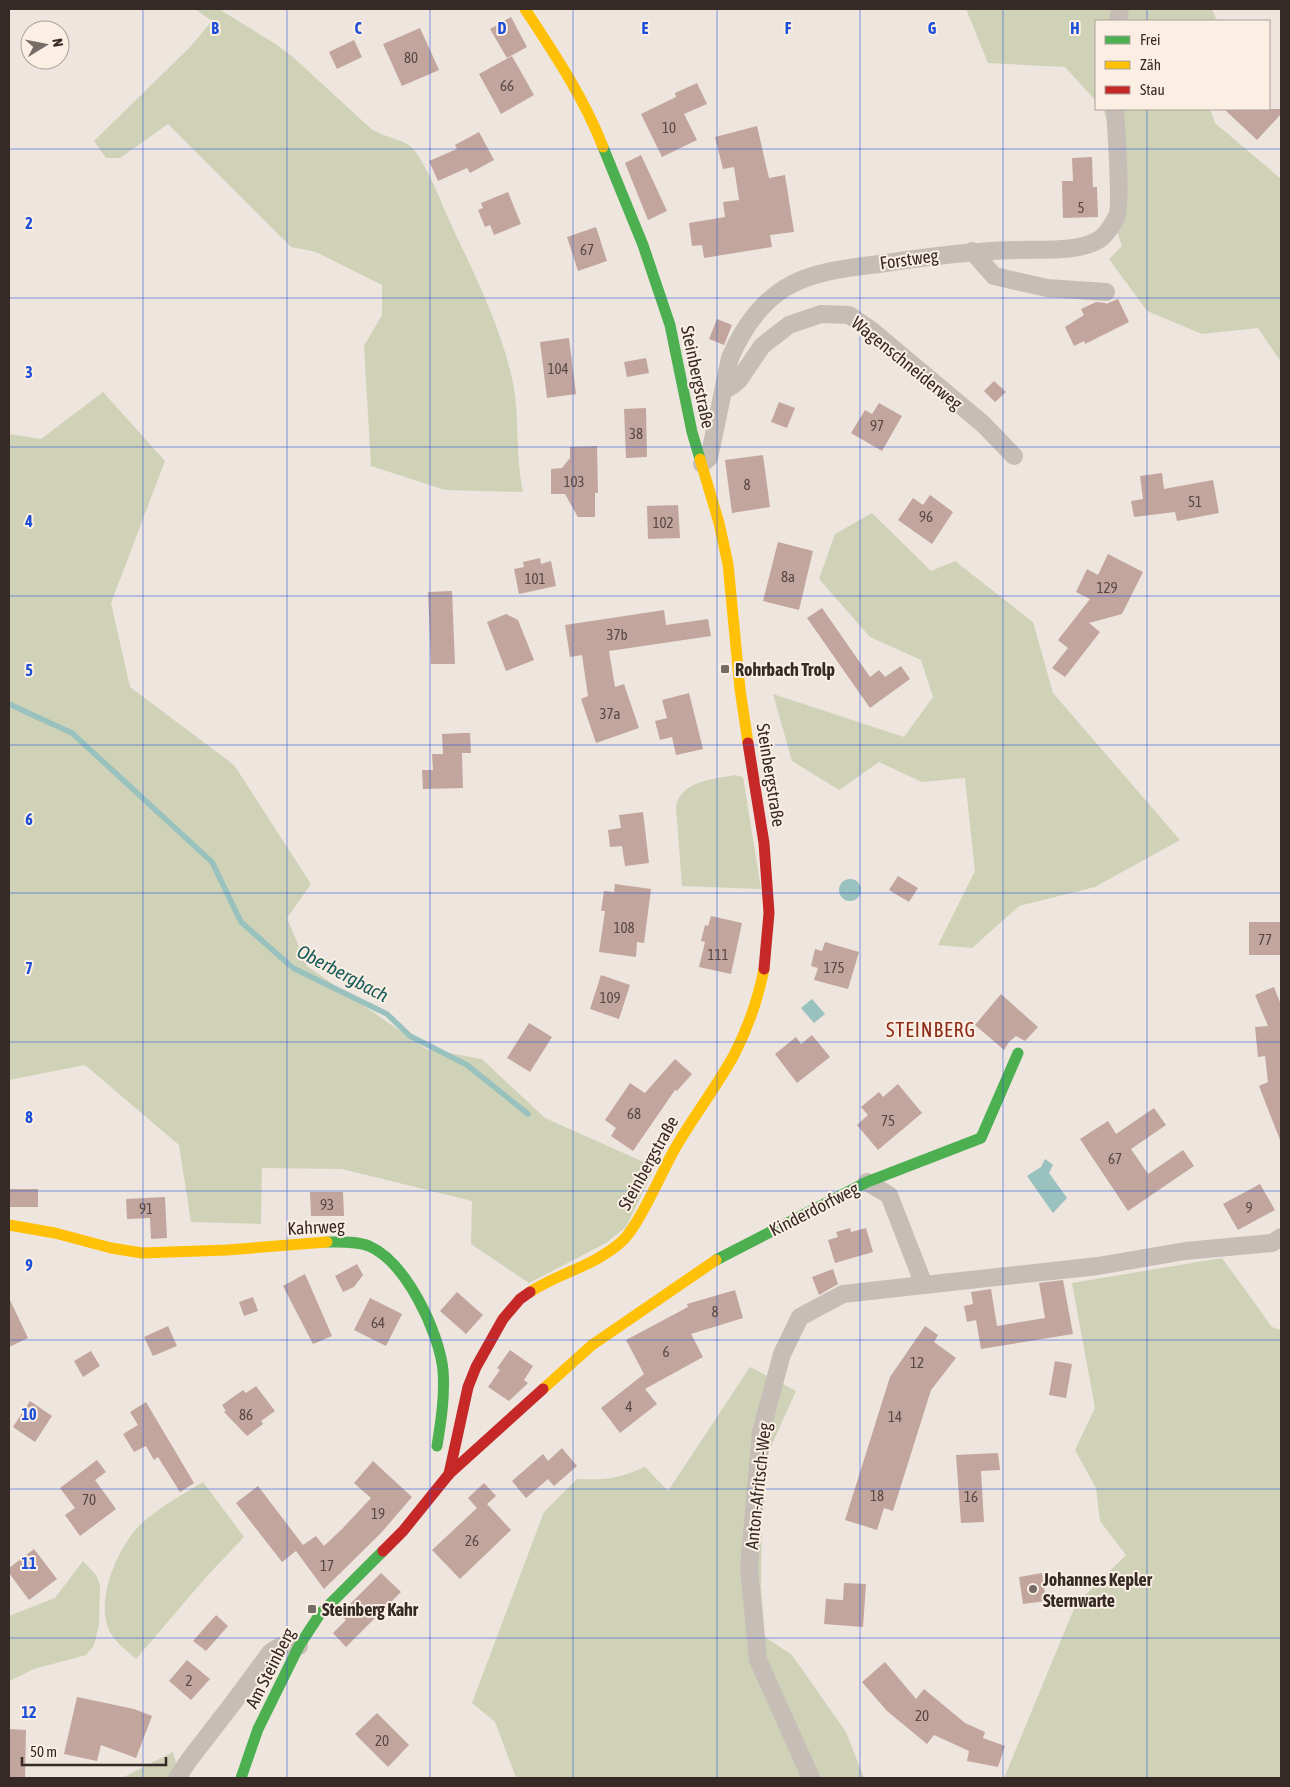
<svg xmlns="http://www.w3.org/2000/svg" width="1290" height="1787" font-family="'Asap Condensed',sans-serif">
<style>
.green{fill:#cfd2b7}
.water{fill:#99c1be}
.lines{fill:none;stroke-linecap:round;stroke-linejoin:round}
.stream{stroke:#99c1be;stroke-width:5.5}
.building{fill:#c2a69e}
.street{stroke:#c6bdb7;stroke-width:18}
.fast{stroke:#4caf50;stroke-width:11}
.slow{stroke:#ffc107;stroke-width:11}
.jam{stroke:#c62828;stroke-width:11}
.grid{fill:none;stroke:#1d4ed8;stroke-width:1;stroke-opacity:0.55}
.poi-dot{fill:#766b66;stroke:#fbefe4;stroke-width:2}
.labels{text-anchor:middle;dominant-baseline:central;stroke-width:4;stroke-linejoin:round;paint-order:stroke}
.number-label{font-size:15px;fill:#594944}
.street-label{font-size:18px;fill:#362a26;stroke:#fbefe4}
.poi-label{font-size:18px;font-weight:bold;fill:#362a26;stroke:#fbefe4;text-anchor:start}
.water-label{font-size:19px;font-style:italic;fill:#185b5a;stroke:#fbefe4}
.quarter-label{font-size:20px;letter-spacing:1px;fill:#8b2b18;stroke:#fbefe4}
.grid-label{font-size:16px;text-anchor:middle;font-weight:bold;fill:#1d4ed8;stroke:#fbefe4;stroke-width:4;stroke-linejoin:round;paint-order:stroke}
</style>
<rect width="100%" height="100%" fill="#ede5de"/>
<g class="green">
<path d="M195,9H219L277,45L293,57L369,127C381,137 402,139 410,146C424,158 441,201 449,220C473,272 501,325 513,383C520,419 515,456 523,492L445,490L371,466L364,346L382,315V285L316,252L291,247L168,124L120,158H106L94,141L190,47L212,21Z"/>
<polygon points="966,9 1212,9 1217,21 1096,21 1096,101 1065,67 988,63"/>
<polygon points="1103,109 1210,109 1215,123 1281,179 1281,362 1258,328 1202,334 1147,311 1109,259 1122,246 1111,213 1108,123"/>
<polygon points="103,392 165,461 111,603 130,687 234,765 311,884 287,918 307,966 426,1049 482,1059 545,1118 655,1167 626,1227 606,1243 529,1283 471,1244 472,1201 342,1169 262,1168 261,1224 191,1222 179,1145 85,1065 9,1080 9,434 41,439"/>
<polygon points="872,513 931,571 955,561 1033,622 1053,693 1180,840 1095,887 1019,906 972,948 938,945 975,871 965,778 922,782 879,762 839,790 792,761 773,694 904,737 933,697 921,660 870,637 819,579 835,534"/>
<path d="M735,775L743,777L761,889L682,886L676,807C680,781 714,779 735,775Z"/>
<polygon points="1222,1258 1272,1327 1281,1330 1281,1778 1004,1778 1076,1604 1126,1555 1100,1521 1096,1488 1075,1450 1095,1408 1072,1283"/>
<path d="M750,1367L796,1391L769,1451L762,1500L761,1586L765,1637L792,1655L846,1732L864,1778H516L495,1722L472,1703L544,1512L577,1479C607,1480 617,1479 645,1467L668,1491Z"/>
<path d="M203,1482L244,1537L207,1576L136,1659C127,1651 116,1643 110,1632C94,1602 118,1546 140,1525C158,1508 182,1495 203,1482Z"/>
<polygon points="83,1561 96,1575 100,1585 99,1625 94,1645 86,1655 34,1669 9,1681 9,1616 55,1598"/>
<polygon points="173,1752 176,1763 171,1778 122,1778"/>
</g>
<g class="water">
<circle cx="850" cy="890" r="11"/>
<polygon points="812,999 825,1014 814,1023 801,1008"/>
<polygon points="1045,1159 1053,1165 1049,1173 1067,1198 1053,1213 1027,1176 1041,1167"/>
</g>
<g class="lines">
<polyline class="stream" points="9,704 72,733 212,862 241,922 293,968 387,1014 410,1036 467,1065 528,1114"/>
</g>
<g class="building">
<polygon points="511,17 527,47 507,58 490,29"/>
<polygon points="420,28 439,70 402,86 383,44"/>
<polygon points="354,40 362,57 337,69 329,52"/>
<polygon points="512,56 534,95 501,114 479,74"/>
<polygon points="697,83 707,104 684,114 697,140 662,157 641,114 676,97 675,93"/>
<polygon points="1224,109 1281,109 1281,114 1257,140"/>
<polygon points="757,126 769,178 785,175 794,232 770,235 772,247 704,258 702,245 692,246 689,223 725,217 723,202 739,200 734,167 723,169 715,137"/>
<polygon points="479,132 494,160 470,173 467,168 438,181 429,161 457,149 455,145"/>
<polygon points="641,155 667,211 648,220 625,163"/>
<polygon points="1092,157 1093,187 1097,187 1098,217 1063,218 1062,181 1073,181 1072,158"/>
<polygon points="508,192 521,224 494,235 490,225 485,227 478,210 483,208 481,203"/>
<polygon points="596,227 607,261 578,271 567,237"/>
<polygon points="1118,299 1129,322 1085,344 1084,341 1074,346 1065,327 1084,315 1081,309 1096,302 1105,303 1106,304"/>
<polygon points="717,319 732,325 724,345 709,339"/>
<polygon points="569,338 576,394 547,398 540,342"/>
<polygon points="646,358 649,373 627,377 624,362"/>
<polygon points="994,381 1006,392 995,402 984,391"/>
<polygon points="779,402 795,408 787,428 771,422"/>
<polygon points="879,403 902,416 882,451 851,433 865,410 872,414"/>
<polygon points="646,408 647,457 626,458 624,409"/>
<polygon points="597,446 598,493 595,493 595,517 578,517 565,494 551,494 551,469 562,468 570,458 570,447"/>
<polygon points="763,455 770,507 732,513 725,460"/>
<polygon points="1162,473 1164,489 1213,480 1219,513 1177,521 1175,512 1134,517 1131,501 1143,499 1140,476"/>
<polygon points="930,495 953,512 932,544 898,520 913,498 923,505"/>
<polygon points="678,505 680,538 648,539 647,506"/>
<polygon points="778,542 813,551 799,610 763,601"/>
<polygon points="1108,554 1143,572 1122,614 1089,623 1100,632 1065,677 1052,668 1068,648 1058,640 1090,599 1076,592 1087,569 1098,575"/>
<polygon points="540,558 541,564 551,561 556,586 519,594 514,569 524,567 523,562"/>
<polygon points="452,591 455,664 431,664 428,592"/>
<polygon points="822,608 870,677 879,670 885,677 901,666 910,679 870,708 807,618"/>
<polygon points="664,610 666,625 708,619 711,636 609,651 615,687 624,684 639,728 596,743 581,699 588,696 582,655 570,657 565,625"/>
<polygon points="506,614 518,620 534,660 506,671 487,622"/>
<polygon points="689,693 703,749 676,755 672,737 660,740 655,721 667,718 662,700"/>
<polygon points="462,733 470,733 471,753 462,753 463,788 423,789 422,770 433,770 432,754 443,754 442,734"/>
<polygon points="643,812 649,863 625,866 622,846 610,847 608,830 621,828 619,815"/>
<polygon points="898,876 918,888 909,902 889,890"/>
<polygon points="615,884 651,889 644,943 637,942 636,957 599,952 605,911 601,911 604,891 614,892"/>
<polygon points="711,916 742,923 731,974 699,967 705,942 701,941 705,925 708,926"/>
<rect x="1249" y="922" width="32" height="33"/>
<polygon points="825,942 859,952 848,989 814,980 818,968 811,966 815,949 822,951"/>
<polygon points="601,975 630,985 619,1019 590,1009"/>
<polygon points="1274,987 1281,1005 1280,1140 1259,1086 1268,1082 1265,1056 1258,1057 1255,1027 1268,1026 1255,995"/>
<polygon points="1001,994 1038,1027 1025,1041 1016,1036 1009,1042 1004,1050 975,1025"/>
<polygon points="529,1023 552,1037 530,1072 507,1058"/>
<polygon points="812,1035 830,1057 797,1083 775,1054 796,1037 801,1044"/>
<polygon points="675,1059 692,1074 677,1091 675,1090 633,1151 611,1136 616,1128 605,1120 630,1083 645,1093"/>
<polygon points="898,1084 922,1113 878,1150 857,1125 868,1115 861,1107 879,1092 883,1097"/>
<polygon points="1154,1108 1166,1125 1131,1149 1148,1174 1183,1150 1194,1166 1128,1211 1080,1139 1108,1121 1116,1134"/>
<polygon points="1260,1184 1275,1210 1238,1230 1223,1204"/>
<rect x="9" y="1189" width="29" height="18"/>
<polygon points="310,1192 343,1192 344,1216 311,1216"/>
<polygon points="165,1197 167,1238 151,1239 150,1218 127,1219 126,1199"/>
<polygon points="850,1228 851,1232 866,1228 873,1252 835,1263 828,1240 838,1237 836,1232"/>
<polygon points="357,1264 363,1275 354,1287 343,1292 335,1276"/>
<polygon points="833,1269 838,1284 819,1295 812,1277"/>
<polygon points="305,1274 332,1336 313,1344 283,1286"/>
<polygon points="1063,1280 1073,1334 981,1349 976,1320 967,1322 964,1306 973,1304 971,1292 991,1289 997,1326 1045,1318 1039,1283"/>
<polygon points="735,1290 743,1318 691,1334 703,1357 645,1389 657,1404 620,1433 601,1408 644,1374 626,1340 688,1307 687,1304"/>
<polygon points="457,1292 483,1315 466,1334 440,1311"/>
<polygon points="253,1297 258,1311 244,1316 239,1302"/>
<polygon points="9,1298 28,1338 9,1347"/>
<polygon points="370,1298 402,1314 386,1346 354,1330"/>
<polygon points="168,1326 177,1346 153,1356 144,1337"/>
<polygon points="925,1326 938,1335 934,1342 956,1358 931,1390 893,1511 884,1508 877,1530 845,1520 890,1377"/>
<polygon points="510,1350 533,1366 524,1380 528,1383 526,1385 509,1401 488,1387 500,1370 497,1368"/>
<polygon points="91,1351 100,1366 83,1377 74,1361"/>
<polygon points="1055,1361 1072,1364 1066,1398 1049,1395"/>
<polygon points="256,1386 275,1411 261,1421 263,1424 247,1436 224,1412 226,1411 222,1405 243,1390 246,1393"/>
<polygon points="30,1401 52,1416 35,1442 13,1427"/>
<polygon points="146,1402 194,1483 180,1492 158,1457 154,1460 146,1446 134,1452 123,1434 138,1425 130,1412"/>
<polygon points="562,1448 577,1466 554,1486 548,1479 526,1498 512,1481 543,1454 548,1461"/>
<polygon points="998,1453 1000,1470 981,1471 984,1522 961,1523 956,1455"/>
<polygon points="97,1460 106,1472 95,1480 116,1509 80,1536 65,1515 75,1508 60,1488"/>
<polygon points="373,1461 412,1497 381,1533 324,1589 296,1551 282,1562 236,1503 258,1486 303,1545 316,1536 324,1546 343,1528 371,1498 354,1483"/>
<polygon points="484,1483 496,1496 487,1504 511,1530 460,1579 432,1550 477,1508 468,1498"/>
<polygon points="34,1549 57,1579 29,1600 9,1573 9,1568"/>
<polygon points="381,1573 401,1592 346,1647 333,1633 346,1620 340,1614"/>
<polygon points="1042,1573 1046,1601 1023,1604 1019,1577"/>
<polygon points="844,1583 866,1584 863,1627 824,1624 826,1599 843,1600"/>
<polygon points="216,1615 228,1626 206,1651 193,1641"/>
<polygon points="187,1660 210,1679 191,1700 169,1681"/>
<polygon points="885,1662 916,1699 924,1689 965,1723 985,1732 983,1738 1005,1746 998,1767 967,1761 969,1751 934,1735 927,1744 887,1711 862,1682"/>
<polygon points="77,1697 134,1709 152,1716 136,1758 101,1745 97,1761 64,1754"/>
<polygon points="377,1713 409,1745 388,1767 355,1734"/>
<polygon points="9,1729 26,1730 25,1778 9,1778"/>
</g>
<g class="lines">
<g class="street">
<polyline points="1118,21 1120,9"/>
<polyline points="972,251 994,276 1047,288 1106,292"/>
<polyline points="723,391 732,386 739,380 762,346 789,325 821,314 849,315 871,330 983,424 1014,456"/>
<path d="M702,464L709,458L730,358C742,330 758,305 785,288C812,271 848,268 879,264C925,257 969,251 1015,250C1040,249 1079,253 1100,239C1106,235 1113,224 1116,218C1122,209 1116,125 1115,109"/>
<polyline points="867,1182 889,1195 924,1285 1098,1266 1185,1251 1272,1243 1281,1237"/>
<path d="M177,1778L189,1760L233,1703L270,1653C281,1644 286,1645 299,1646"/>
<polyline points="811,1778 758,1660 749,1568 761,1432 782,1354 800,1317 843,1294 924,1285"/>
</g>
<g class="fast">
<polyline points="603,147 643,245 670,325 692,432 700,459"/>
<path d="M327,1242C341,1242 356,1241 369,1246C406,1262 439,1332 443,1370C445,1396 441,1421 437,1446"/>
<polyline points="716,1260 867,1182 981,1138 1018,1053"/>
<polyline points="241,1778 258,1729 299,1646 320,1614 383,1551"/>
</g>
<g class="slow">
<path d="M525,9C554,53 584,98 603,147"/>
<polyline points="700,459 719,523 728,564 740,689 748,743"/>
<polyline points="9,1225 55,1233 111,1248 142,1253 227,1250 327,1242"/>
<path d="M530,1292C559,1273 592,1267 620,1243C638,1228 661,1174 673,1152C692,1118 716,1088 734,1055C748,1028 758,999 764,969"/>
<polyline points="543,1389 592,1345 716,1260"/>
</g>
<g class="jam">
<polyline points="748,743 764,843 769,913 764,969"/>
<polyline points="449,1474 468,1387 476,1367 503,1319 520,1299 530,1292"/>
<polyline points="383,1551 403,1531 449,1474 543,1389"/>
</g>
</g>
<path class="grid" d="M143,9V1778M287,9V1778M430,9V1778M573,9V1778M717,9V1778M860,9V1778M1003,9V1778M1147,9V21M1147,109V1778M9,149H1281M9,298H1281M9,447H1281M9,596H1281M9,745H1281M9,893H1281M9,1042H1281M9,1191H1281M9,1340H1281M9,1489H1281M9,1638H1281"/>
<g class="poi-dot">
<rect x="720" y="664" width="10" height="10" rx="2.5"/>
<circle cx="1033" cy="1589" r="5"/>
<rect x="307" y="1604" width="10" height="10" rx="2.5"/>
</g>
<g class="labels">
<g class="number-label">
<text x="411" y="57">80</text>
<text x="507" y="85">66</text>
<text x="669" y="127">10</text>
<text x="1081" y="207">5</text>
<text x="587" y="249">67</text>
<text x="558" y="368">104</text>
<text x="877" y="425">97</text>
<text x="636" y="433">38</text>
<text x="574" y="481">103</text>
<text x="747" y="484">8</text>
<text x="1195" y="501">51</text>
<text x="926" y="516">96</text>
<text x="663" y="522">102</text>
<text x="788" y="576">8a</text>
<text x="535" y="578">101</text>
<text x="1107" y="587">129</text>
<text x="617" y="634">37b</text>
<text x="610" y="713">37a</text>
<text x="624" y="927">108</text>
<text x="1265" y="939">77</text>
<text x="718" y="954">111</text>
<text x="834" y="967">175</text>
<text x="610" y="997">109</text>
<text x="634" y="1113">68</text>
<text x="888" y="1120">75</text>
<text x="1115" y="1158">67</text>
<text x="327" y="1204">93</text>
<text x="1249" y="1207">9</text>
<text x="146" y="1208">91</text>
<text x="715" y="1311">8</text>
<text x="378" y="1322">64</text>
<text x="666" y="1351">6</text>
<text x="917" y="1362">12</text>
<text x="629" y="1406">4</text>
<text x="246" y="1414">86</text>
<text x="895" y="1416">14</text>
<text x="877" y="1495">18</text>
<text x="971" y="1496">16</text>
<text x="89" y="1499">70</text>
<text x="378" y="1513">19</text>
<text x="472" y="1540">26</text>
<text x="327" y="1565">17</text>
<text x="189" y="1680">2</text>
<text x="922" y="1715">20</text>
<text x="382" y="1740">20</text>
</g>
<g class="street-label">
<text transform="translate(909 259) rotate(-8)">Forstweg</text>
<text transform="translate(907 363) rotate(39)">Wagenschneiderweg</text>
<text transform="translate(698 377) rotate(78)">Steinbergstraße</text>
<text transform="translate(771 775) rotate(81)">Steinbergstraße</text>
<text transform="translate(648 1163) rotate(-61)">Steinbergstraße</text>
<text transform="translate(814 1209) rotate(-27)">Kinderdorfweg</text>
<text transform="translate(316 1227) rotate(-3)">Kahrweg</text>
<text transform="translate(758 1486) rotate(-84)">Anton-Afritsch-Weg</text>
<text transform="translate(270 1668) rotate(-63)">Am Steinberg</text>
</g>
<g class="poi-label">
<text x="735" y="669">Rohrbach Trolp</text>
<text x="1043" y="1579">Johannes Kepler<tspan x="1043" dy="21">Sternwarte</tspan></text>
<text x="322" y="1609">Steinberg Kahr</text>
</g>
<g class="water-label">
<text transform="translate(343 973) rotate(28)">Oberbergbach</text>
</g>
<g class="quarter-label">
<text x="931" y="1029">STEINBERG</text>
</g>
</g>
<g class="grid-label">
<text x="215" y="34">B</text>
<text x="358" y="34">C</text>
<text x="502" y="34">D</text>
<text x="645" y="34">E</text>
<text x="788" y="34">F</text>
<text x="932" y="34">G</text>
<text x="1075" y="34">H</text>
<text x="29" y="229">2</text>
<text x="29" y="378">3</text>
<text x="29" y="527">4</text>
<text x="29" y="676">5</text>
<text x="29" y="825">6</text>
<text x="29" y="974">7</text>
<text x="29" y="1123">8</text>
<text x="29" y="1271">9</text>
<text x="29" y="1420">10</text>
<text x="29" y="1569">11</text>
<text x="29" y="1718">12</text>
</g>
<rect width="1290" height="1787" fill="none" stroke="#362a26" stroke-width="20"/>
<rect x="1095" y="20" width="175" height="90" fill="#fbefe4" stroke="#aca098"/>
<rect x="1105" y="36" width="25" height="8" fill="#4caf50" stroke="#aca098"/>
<text x="1140" y="45" font-size="15" fill="#362a26">Frei</text>
<rect x="1105" y="61" width="25" height="8" fill="#ffc107" stroke="#aca098"/>
<text x="1140" y="70" font-size="15" fill="#362a26">Zäh</text>
<rect x="1105" y="86" width="25" height="8" fill="#c62828" stroke="#aca098"/>
<text x="1140" y="95" font-size="15" fill="#362a26">Stau</text>
<g transform="translate(45 45) rotate(80)"><circle r="24" fill="#fbefe4" stroke="#aca098"/>
<path d="M0-4L9 19L0 12L-9 19Z" fill="#766b66"/>
<text y="-8" font-size="14" font-weight="bold" text-anchor="middle" fill="#362a26">N</text>
</g>
<path d="M22 1757v8h144v-8" fill="none" stroke="#362a26" stroke-width="2.5"/>
<text x="30" y="1757" font-size="15" fill="#362a26" stroke="#fbefe4" stroke-width="4" paint-order="stroke">50 m</text>
</svg>
